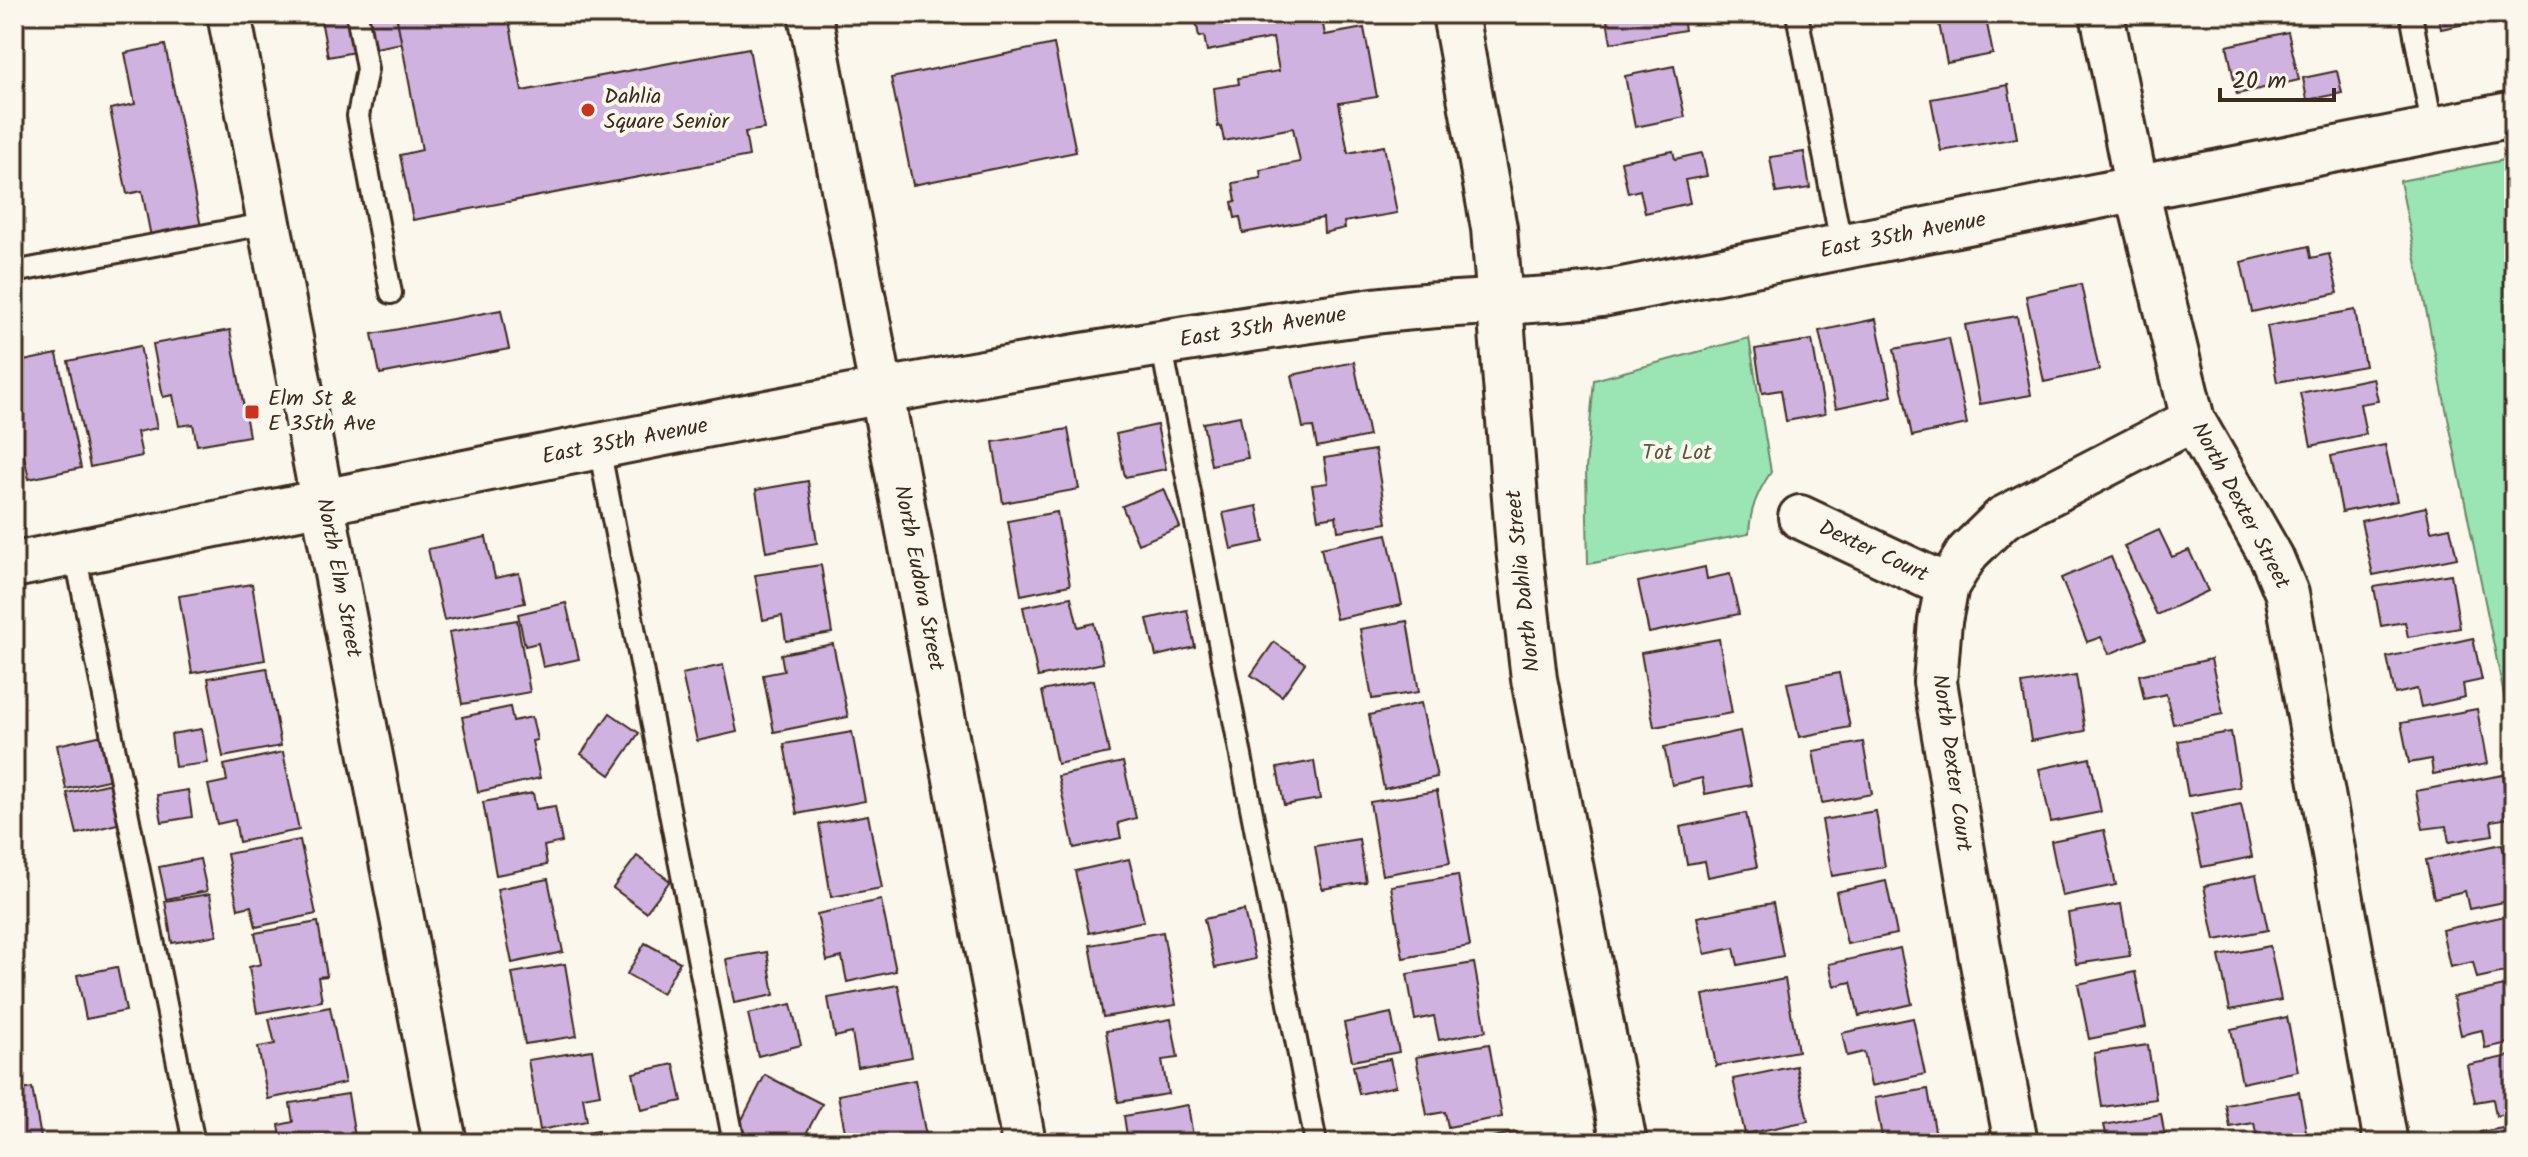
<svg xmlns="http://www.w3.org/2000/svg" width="2528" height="1157" font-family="Kalam,sans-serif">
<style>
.green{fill:#9be4b3;stroke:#6b8768;stroke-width:2}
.building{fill:#cfb2df;stroke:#3b2a1e;stroke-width:2}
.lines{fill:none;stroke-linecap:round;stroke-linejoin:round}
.service-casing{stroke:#3b2a1e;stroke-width:26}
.minor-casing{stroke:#3b2a1e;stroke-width:48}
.tertiary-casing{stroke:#3b2a1e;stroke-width:50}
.service{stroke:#fbf7ec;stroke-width:20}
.minor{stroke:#fbf7ec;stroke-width:42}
.tertiary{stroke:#fbf7ec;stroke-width:44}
.poi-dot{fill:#c8321e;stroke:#fbf7ec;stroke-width:3}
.labels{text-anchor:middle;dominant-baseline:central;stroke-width:8;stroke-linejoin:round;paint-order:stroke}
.poi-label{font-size:22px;fill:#3b2a1e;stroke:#fbf7ec;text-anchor:start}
.street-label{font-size:22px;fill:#3b2a1e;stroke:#fbf7ec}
.park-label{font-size:22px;fill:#535843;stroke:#fbf7ec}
</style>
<rect width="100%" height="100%" fill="#fbf7ec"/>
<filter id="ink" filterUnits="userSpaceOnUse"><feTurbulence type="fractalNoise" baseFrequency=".0125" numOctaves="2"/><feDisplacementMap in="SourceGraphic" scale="16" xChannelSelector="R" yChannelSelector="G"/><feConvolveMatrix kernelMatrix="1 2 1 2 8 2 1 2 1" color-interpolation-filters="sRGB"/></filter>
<g filter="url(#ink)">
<g class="green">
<polygon points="2514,158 2514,745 2400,181"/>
<path d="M1749,338L1771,472C1757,493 1750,509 1749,534L1588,564L1586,469L1594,380Z"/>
</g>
<g class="building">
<polygon points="320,14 396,14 402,43 328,57"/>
<polygon points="396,14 508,14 522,91 749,48 764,129 745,132 749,156 413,220 400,155 422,150"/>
<polygon points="1198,14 1321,14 1325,35 1364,28 1377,97 1339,103 1348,153 1384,146 1397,213 1344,222 1345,228 1324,233 1323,218 1243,233 1240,217 1235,218 1232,202 1236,201 1233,183 1261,178 1260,170 1300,162 1293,128 1224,141 1221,126 1218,127 1214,88 1239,84 1238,78 1279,71 1273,38 1207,51 1204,36 1199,37 1195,16"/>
<polygon points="1606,14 1682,14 1685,30 1611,43"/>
<polygon points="1937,14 1985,14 1993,54 1947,63"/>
<polygon points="2438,14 2474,14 2475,22 2441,29"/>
<polygon points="2288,32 2299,80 2237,94 2227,46"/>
<polygon points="1054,44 1076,152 913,185 891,78"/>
<polygon points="165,45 202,232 152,242 142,191 127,194 110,109 135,104 125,53"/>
<polygon points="1674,66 1685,117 1635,127 1625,76"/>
<polygon points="2337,71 2342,93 2307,100 2303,78"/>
<polygon points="2008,85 2017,138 1941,151 1931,99"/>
<polygon points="14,149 24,196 14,198"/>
<polygon points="1673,151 1675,159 1702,153 1707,176 1685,180 1690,203 1645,213 1640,190 1628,193 1621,161"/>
<polygon points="1804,152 1810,188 1776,193 1770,157"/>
<polygon points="2309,246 2311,258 2329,254 2338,293 2252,312 2241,262"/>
<polygon points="2081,284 2099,370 2044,382 2026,296"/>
<polygon points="501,310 509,349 380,374 372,334"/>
<polygon points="2355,310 2365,366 2277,382 2267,326"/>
<polygon points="2017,316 2031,395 1980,404 1965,325"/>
<polygon points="1876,319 1892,396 1836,408 1819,331"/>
<polygon points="230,330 249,436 197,445 193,424 179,426 173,395 163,397 153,344"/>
<polygon points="1949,338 1967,424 1912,436 1894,349"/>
<polygon points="1812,340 1825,414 1786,421 1781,390 1762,393 1755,349"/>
<polygon points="140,346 157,428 137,432 142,456 90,467 68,361"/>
<polygon points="57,354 81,468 29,479 16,419 14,419 14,363"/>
<polygon points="1354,362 1369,436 1317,447 1313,427 1303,428 1292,375"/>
<polygon points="2373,378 2378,401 2360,404 2366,434 2311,446 2300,393"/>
<polygon points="1240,416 1248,458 1211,465 1203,423"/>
<polygon points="1157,425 1166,469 1125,477 1116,434"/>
<polygon points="1068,429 1079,489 1003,503 993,442"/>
<polygon points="2385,445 2397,501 2342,512 2331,456"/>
<polygon points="1375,450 1387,523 1338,531 1336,516 1318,519 1312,485 1328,483 1324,458"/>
<polygon points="808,481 817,543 766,552 756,490"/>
<polygon points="1164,489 1180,527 1138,544 1122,506"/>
<polygon points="1257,506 1264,542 1231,549 1223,513"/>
<polygon points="2426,507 2431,531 2450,527 2457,558 2373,575 2361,521"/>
<polygon points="1057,512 1070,585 1021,595 1008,521"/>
<polygon points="2159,530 2172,557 2189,550 2208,591 2157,615 2124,546"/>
<polygon points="1387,534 1402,605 1336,619 1321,548"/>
<polygon points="486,537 495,578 519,573 525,603 444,620 428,549"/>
<polygon points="2111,557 2146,639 2109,654 2101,637 2087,642 2061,578"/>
<polygon points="821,565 832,633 786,641 782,616 763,620 755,575"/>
<polygon points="1705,567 1707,579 1730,574 1739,614 1649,633 1638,582"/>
<polygon points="2451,574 2460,628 2408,637 2405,622 2381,626 2374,587"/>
<polygon points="252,584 265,660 192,673 179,596"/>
<polygon points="1071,597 1078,627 1094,623 1103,663 1038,677 1023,607"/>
<polygon points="566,603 579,659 543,667 538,643 525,646 518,614"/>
<polygon points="1187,610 1195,647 1156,656 1147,619"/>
<polygon points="517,620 530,692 462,704 449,632"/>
<polygon points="1407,621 1419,692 1372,699 1360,629"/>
<polygon points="2473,638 2482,680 2463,684 2465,697 2421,707 2417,689 2395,694 2387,657"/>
<polygon points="1719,639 1732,713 1654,727 1641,653"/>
<polygon points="1274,642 1305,663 1282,696 1251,675"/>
<polygon points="833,644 848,717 774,732 763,675 784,671 781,654"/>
<polygon points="2211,659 2223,714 2173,724 2166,694 2144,699 2139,675"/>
<polygon points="723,665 737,732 697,741 682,674"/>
<polygon points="267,668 281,746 223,757 208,678"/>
<polygon points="1839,673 1850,727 1799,737 1787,683"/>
<polygon points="2076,675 2085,731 2031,741 2022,684"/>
<polygon points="1094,680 1109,753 1057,764 1042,691"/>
<polygon points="1421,703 1437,777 1384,789 1369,715"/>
<polygon points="510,707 513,721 532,717 537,740 532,741 540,778 478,792 462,717"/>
<polygon points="2477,709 2487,764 2433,774 2431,759 2409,763 2401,723"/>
<polygon points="610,713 639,733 610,775 581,754"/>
<polygon points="202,729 208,763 175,767 171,734"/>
<polygon points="1740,731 1751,785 1705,794 1702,778 1672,785 1664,747"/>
<polygon points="852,732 865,801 797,814 784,744"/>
<polygon points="2231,732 2240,787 2188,796 2178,741"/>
<polygon points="103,735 112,779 66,789 57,745"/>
<polygon points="1863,742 1872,794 1822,803 1813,751"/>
<polygon points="283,752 299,830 239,842 235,820 217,824 208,785 227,781 224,765"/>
<polygon points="2090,758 2101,812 2051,822 2039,769"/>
<polygon points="1314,761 1320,799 1284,805 1277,768"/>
<polygon points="1123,762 1136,818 1118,823 1121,838 1074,848 1058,776"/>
<polygon points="2503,775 2510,818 2491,821 2493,835 2449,842 2446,826 2423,829 2416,791"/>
<polygon points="111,783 121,823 77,834 67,793"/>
<polygon points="188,790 192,817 162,822 157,795"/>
<polygon points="1437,791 1450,863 1382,875 1370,802"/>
<polygon points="533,793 536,809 555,806 562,842 544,846 547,865 496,875 483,802"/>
<polygon points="2241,804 2252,857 2202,867 2191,815"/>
<polygon points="1876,811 1885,867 1832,876 1822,820"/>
<polygon points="1746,813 1757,867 1708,877 1705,861 1687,864 1680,827"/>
<polygon points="868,815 882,888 831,897 819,824"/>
<polygon points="2104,830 2116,885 2062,896 2051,841"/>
<polygon points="1359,839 1366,882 1322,889 1315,846"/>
<polygon points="300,840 316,914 256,927 251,906 238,909 227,854"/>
<polygon points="2502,844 2514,900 2469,909 2465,891 2434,898 2426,860"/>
<polygon points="637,856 670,881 646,912 613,888"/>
<polygon points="200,859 207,891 166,899 159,867"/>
<polygon points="1129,859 1144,921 1089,933 1075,871"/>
<polygon points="1458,875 1470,946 1403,958 1391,886"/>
<polygon points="2256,875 2268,930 2215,940 2204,886"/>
<polygon points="548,879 563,952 512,963 497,889"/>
<polygon points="1886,881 1897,934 1847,944 1836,892"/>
<polygon points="210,894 217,935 172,943 165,901"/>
<polygon points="881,900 896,971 847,982 842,957 827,961 817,914"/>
<polygon points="1773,903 1783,956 1738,965 1734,948 1705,954 1697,917"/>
<polygon points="2121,904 2130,956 2076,964 2068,913"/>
<polygon points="1244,910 1255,959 1215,968 1204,919"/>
<polygon points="2514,914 2514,970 2477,978 2473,962 2450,967 2442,930"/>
<polygon points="318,922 327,976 318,977 322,1001 257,1013 249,967 261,964 255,933"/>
<polygon points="1163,932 1176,1005 1103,1017 1090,945"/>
<polygon points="645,943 680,962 662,994 627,974"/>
<polygon points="2270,946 2281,1000 2230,1010 2219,956"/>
<polygon points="1900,948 1912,1004 1859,1016 1851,982 1834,986 1829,964"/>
<polygon points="767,952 774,995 734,1003 726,959"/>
<polygon points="1474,963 1486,1031 1439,1040 1434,1016 1415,1020 1407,974"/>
<polygon points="565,964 577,1036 525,1044 512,973"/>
<polygon points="117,967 126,1011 86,1019 77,975"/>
<polygon points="2135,972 2146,1027 2089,1039 2078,984"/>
<polygon points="1785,979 1798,1051 1716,1066 1703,995"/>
<polygon points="2514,984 2514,1042 2485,1048 2482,1030 2461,1035 2453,997"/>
<polygon points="898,985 912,1057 858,1067 852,1033 835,1037 828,998"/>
<polygon points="791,1004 801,1045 758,1056 748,1014"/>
<polygon points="330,1007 345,1083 268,1099 258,1047 275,1044 269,1019"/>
<polygon points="1391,1013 1399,1052 1352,1061 1344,1023"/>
<polygon points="2287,1017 2298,1071 2242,1083 2231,1029"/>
<polygon points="1913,1018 1925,1074 1871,1086 1864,1052 1847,1056 1842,1033"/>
<polygon points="1171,1019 1178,1058 1162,1060 1168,1094 1118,1102 1106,1031"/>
<polygon points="1489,1044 1502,1117 1448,1127 1445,1112 1427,1115 1416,1057"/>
<polygon points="2148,1045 2156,1099 2102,1107 2094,1053"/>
<polygon points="592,1050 600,1094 583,1097 587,1121 540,1130 528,1060"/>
<polygon points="2514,1055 2514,1112 2496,1116 2493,1099 2475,1102 2467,1065"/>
<polygon points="1390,1059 1396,1086 1359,1094 1353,1066"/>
<polygon points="674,1064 682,1101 641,1110 633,1073"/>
<polygon points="1796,1066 1808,1121 1745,1134 1733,1079"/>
<polygon points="765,1075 822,1104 801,1143 753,1143 735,1133"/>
<polygon points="915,1080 926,1136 892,1143 816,1143 846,1137 838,1095"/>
<polygon points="32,1088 42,1143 14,1143 14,1092"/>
<polygon points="1928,1089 1937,1143 1883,1143 1875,1098"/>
<polygon points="2299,1092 2308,1142 2258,1143 2254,1123 2230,1127 2226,1105"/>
<polygon points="348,1094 356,1143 282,1143 279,1125 293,1122 290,1103"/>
<polygon points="1188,1105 1194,1143 1128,1143 1124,1116"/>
<polygon points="2161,1114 2166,1143 2108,1143 2104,1125"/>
<polygon points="2514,1126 2514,1143 2482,1143 2480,1132"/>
<polygon points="598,1131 600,1143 545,1143 545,1141"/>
<polygon points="1517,1132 1519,1143 1464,1143"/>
</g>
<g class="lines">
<defs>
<g id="service">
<polyline points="357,14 367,69 358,116 391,293"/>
<polyline points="1797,14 1842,249"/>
<polyline points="2411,14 2433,131"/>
<polyline points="14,272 269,223"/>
<polyline points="1161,343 1316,1143"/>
<polyline points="599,447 734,1143"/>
<polyline points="75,553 194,1143"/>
</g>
<g id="minor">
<polyline points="229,14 445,1143"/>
<polyline points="810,14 1024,1143"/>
<polyline points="2102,14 2137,190 2193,420 2272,558 2287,594 2386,1143"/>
<polyline points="1800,517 1947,586"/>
<polyline points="2016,1143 1980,953 1935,682 1940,621 1947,586 1968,552 2003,518 2193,420"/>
</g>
<g id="tertiary">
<polyline points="1455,14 1494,228 1519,549 1534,679 1624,1143"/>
<path d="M14,565C461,475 908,376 1360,313C1441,301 1522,304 1602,294L2514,114"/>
</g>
</defs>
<use href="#service" class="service-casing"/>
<use href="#minor" class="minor-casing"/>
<use href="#tertiary" class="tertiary-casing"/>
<use href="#service" class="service"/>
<use href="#minor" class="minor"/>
<use href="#tertiary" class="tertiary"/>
</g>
</g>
<g class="poi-dot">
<circle cx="588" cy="110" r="8"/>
<rect x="244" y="404" width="16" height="16" rx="4"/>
</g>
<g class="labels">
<g class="poi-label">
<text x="604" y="97">Dahlia<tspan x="604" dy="25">Square Senior</tspan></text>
<text x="268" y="399">Elm St &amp;<tspan x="268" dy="25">E 35th Ave</tspan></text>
</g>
<g class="street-label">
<text transform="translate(1903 236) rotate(-11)">East 35th Avenue</text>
<text transform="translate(1263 328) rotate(-9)">East 35th Avenue</text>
<text transform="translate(625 442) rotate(-11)">East 35th Avenue</text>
<text transform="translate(2240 506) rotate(62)">North Dexter Street</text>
<text transform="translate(1873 552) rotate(25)">Dexter Court</text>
<text transform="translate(338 578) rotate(79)">North Elm Street</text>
<text transform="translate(918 578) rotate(79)">North Eudora Street</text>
<text transform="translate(1524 581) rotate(-96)">North Dahlia Street</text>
<text transform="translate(1951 763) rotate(82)">North Dexter Court</text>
</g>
<g class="park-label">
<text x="1677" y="453">Tot Lot</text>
</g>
</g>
<rect width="2528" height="1157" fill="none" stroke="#fbf7ec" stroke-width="48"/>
<rect x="24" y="24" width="2480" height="1109" fill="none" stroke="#3b2a1e" stroke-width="3" filter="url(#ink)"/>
<path d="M2220 88v12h114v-12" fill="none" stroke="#3b2a1e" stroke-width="4"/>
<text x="2232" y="88" font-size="24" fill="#3b2a1e" stroke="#fbf7ec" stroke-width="6" paint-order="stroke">20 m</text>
</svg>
